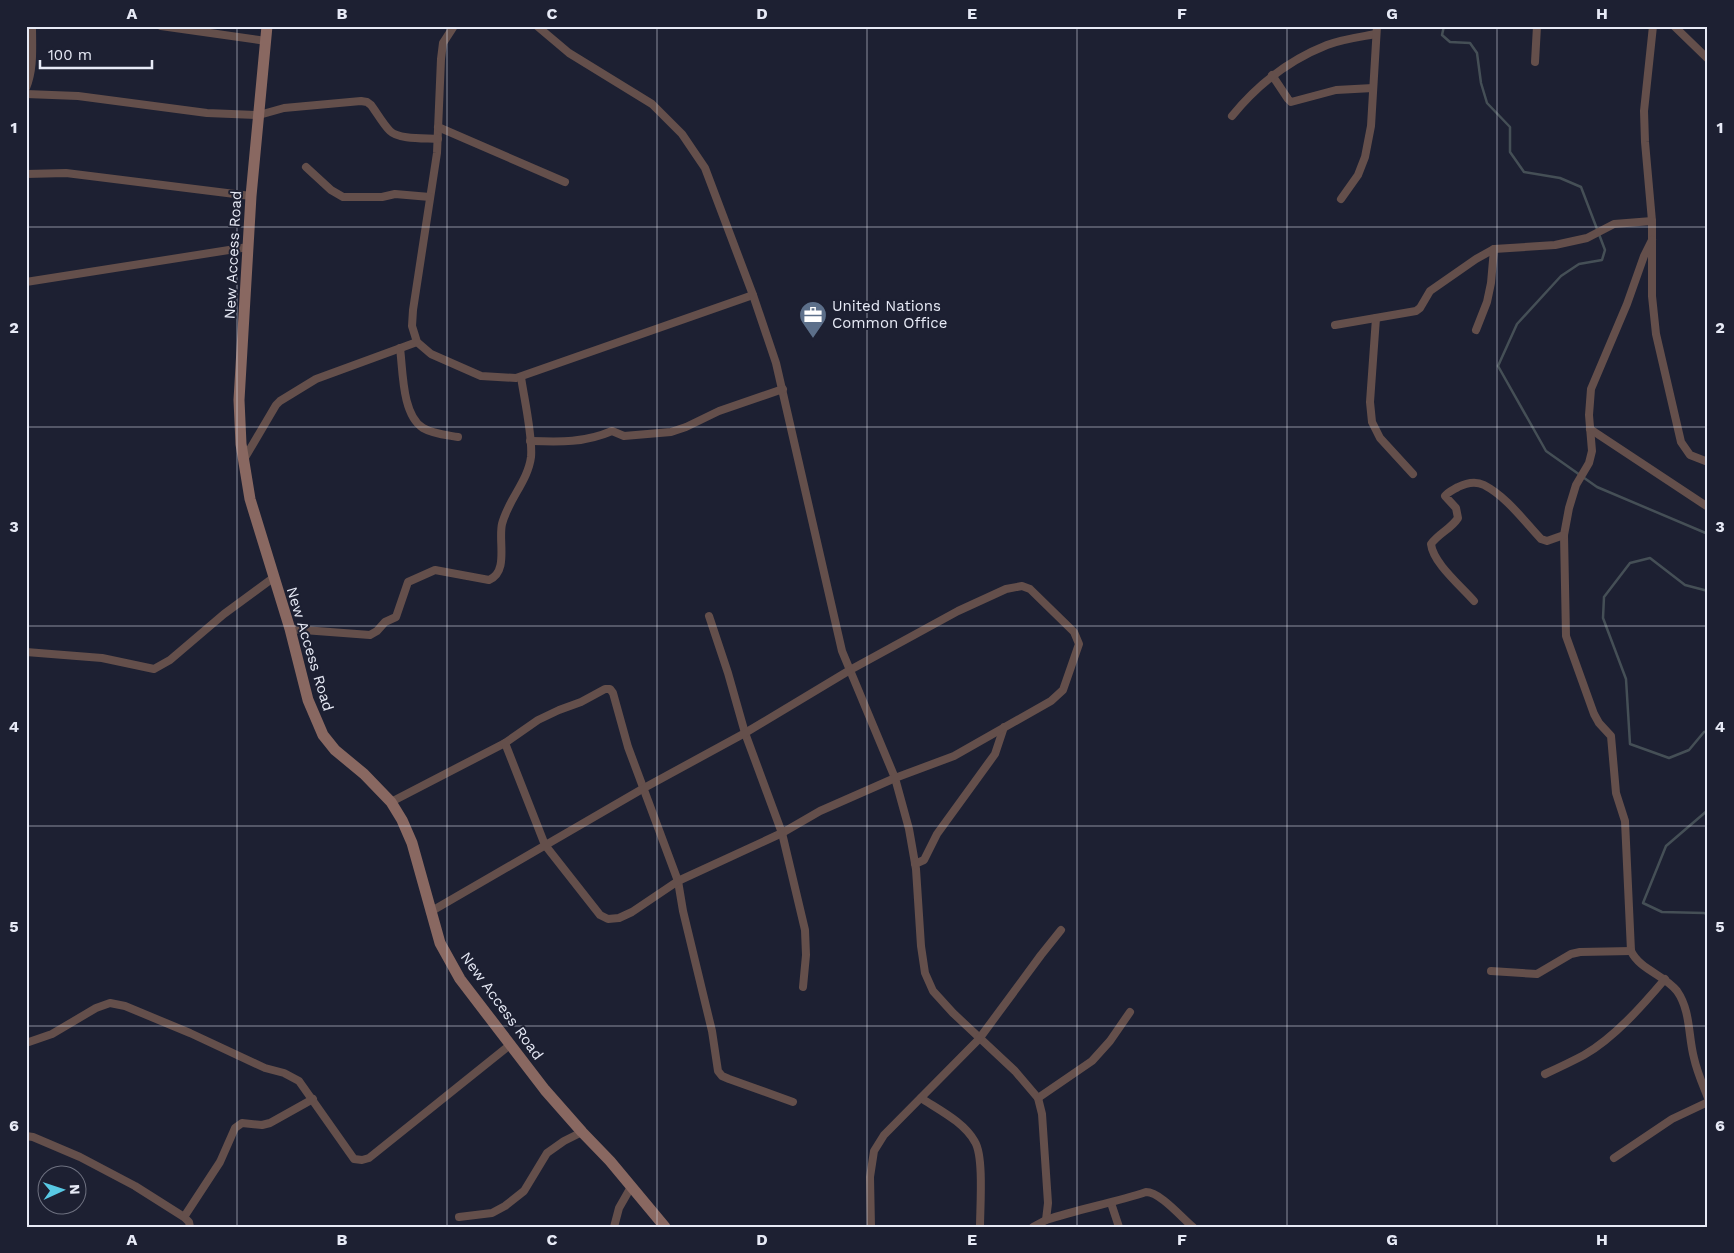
<svg xmlns="http://www.w3.org/2000/svg" width="1734" height="1253" font-family="'Work Sans',sans-serif">
<style>
.lines{fill:none;stroke-linecap:round;stroke-linejoin:round}
.stream{stroke:#454f56;stroke-width:2.5}
.minor{stroke:#644f4b;stroke-width:8}
.secondary{stroke:#896861;stroke-width:11}
.grid{fill:none;stroke:#e7eaf6;stroke-width:1;stroke-opacity:0.55}
.labels{text-anchor:middle;dominant-baseline:central;stroke-width:4;stroke-linejoin:round;paint-order:stroke}
.street-label{font-size:15px;fill:#e7eaf6;stroke:#1d2032}
.poi-label{font-size:15px;fill:#e7eaf6;stroke:#1d2032;text-anchor:start}
.neatline{fill:none;stroke:#e7eaf6;stroke-width:2}
.grid-label{font-size:16px;text-anchor:middle;font-weight:bold;fill:#e7eaf6}
</style>
<rect width="100%" height="100%" fill="#1d2032"/>
<g class="lines">
<g class="stream">
<polyline points="1444,26 1442,35 1450,42 1470,43 1477,53 1481,83 1487,103 1510,127 1510,152 1524,172 1560,178 1581,187 1605,250 1602,260 1579,264 1561,276 1517,324 1498,366 1546,451 1597,487 1708,534"/>
<polyline points="1708,591 1685,585 1650,558 1630,563 1604,597 1603,618 1626,679 1630,744 1669,758 1689,750 1704,732 1708,731"/>
<polyline points="1708,810 1666,846 1643,903 1662,912 1704,913 1708,915"/>
</g>
<g class="minor">
<polyline points="161,26 266,41"/>
<polyline points="454,26 443,43 441,59 437,153 413,310 412,326 417,342 431,354 481,376 516,378 753,295"/>
<polyline points="537,26 569,53 652,104 682,134 705,168 753,295 776,363 842,651 895,778 909,829 916,869 921,946 925,973 933,991 953,1013 1015,1071 1038,1098 1042,1114 1048,1203 1046,1220 1033,1227"/>
<polyline points="1653,26 1644,111 1645,142 1652,221 1652,296 1656,334 1681,442 1690,455 1708,462"/>
<polyline points="1674,26 1708,59"/>
<polyline points="1535,62 1537,26"/>
<polyline points="1272,75 1288,99 1291,102 1336,90 1373,88"/>
<path d="M26,88C34,69 32,47 32,26"/>
<path d="M26,94L78,96L207,113L259,115L284,108L361,101L367,102L371,105C377,113 383,124 390,131C399,140 426,138 438,139"/>
<path d="M1232,116C1258,84 1289,60 1327,45C1343,39 1360,37 1376,34"/>
<polyline points="438,127 565,182"/>
<polyline points="306,167 331,190 343,197 382,197 395,194 430,197"/>
<polyline points="26,174 66,173 251,196"/>
<polyline points="1341,199 1358,175 1365,157 1371,126 1377,26"/>
<path d="M1652,240L1644,256L1627,304L1591,389L1589,415L1592,451L1589,463L1576,485L1569,508L1564,535L1566,636L1594,714L1599,723L1611,736L1616,793L1625,821L1631,951C1640,970 1665,975 1677,991C1691,1011 1688,1036 1694,1058C1697,1072 1703,1085 1708,1098"/>
<polyline points="26,282 248,247"/>
<polyline points="1376,318 1370,402 1372,422 1380,438 1413,474"/>
<polyline points="1335,325 1416,311 1420,308 1430,291 1476,259 1494,249 1555,245 1587,238 1614,224 1652,221"/>
<polyline points="1476,330 1487,302 1491,283 1494,249"/>
<path d="M400,348C403,371 402,415 423,428C433,434 447,435 458,437"/>
<polyline points="1590,429 1708,507"/>
<path d="M530,441C560,442 584,443 612,431L624,436L671,432L686,427L719,411L783,389"/>
<polyline points="243,461 276,405 280,401 316,379 417,342"/>
<path d="M1474,601C1461,586 1433,563 1431,544C1439,533 1451,529 1458,518L1456,508L1445,496C1448,492 1453,490 1458,487C1466,483 1476,481 1484,485C1507,497 1524,521 1541,539L1547,541L1564,535"/>
<polyline points="709,616 728,673 745,733 782,833 805,930 806,955 803,987"/>
<path d="M290,629L370,635L377,631L385,622L396,617L408,582L435,570L489,580C509,572 498,541 502,524C508,500 528,481 531,457C533,437 524,398 521,377"/>
<polyline points="26,652 102,658 154,669 170,660 224,614 273,578"/>
<polyline points="391,802 505,743 538,720 559,710 581,702 605,689 610,689 613,693 628,747 678,881 683,911 712,1031 718,1071 722,1076 729,1079 793,1102"/>
<polyline points="915,864 924,860 937,834 995,754 1004,727"/>
<polyline points="430,912 644,788 745,733 850,670 958,611 1006,589 1022,586 1030,589 1074,632 1079,644 1063,690 1051,701 954,756 895,778 820,811 782,833 678,881 632,912 619,918 608,919 600,915 545,845 505,743"/>
<polyline points="1491,971 1537,974 1571,954 1580,952 1631,951"/>
<polyline points="26,1043 52,1034 96,1008 110,1003 125,1006 190,1033 265,1068 284,1073 299,1081 354,1159 362,1160 369,1158 511,1044"/>
<path d="M1545,1074C1558,1068 1571,1062 1584,1055C1614,1038 1643,1005 1665,979"/>
<path d="M921,1098C939,1110 964,1122 975,1142C984,1157 980,1208 980,1227"/>
<polyline points="1038,1098 1092,1061 1110,1041 1130,1012"/>
<polyline points="26,1136 33,1137 80,1157 135,1186 184,1217 189,1222 190,1227"/>
<polyline points="1614,1158 1672,1119 1708,1102"/>
<polyline points="1111,1203 1119,1227"/>
<polyline points="184,1217 220,1162 235,1128 242,1123 262,1125 270,1123 313,1099"/>
<polyline points="459,1217 492,1213 505,1206 524,1191 547,1153 564,1141 582,1132"/>
<path d="M1046,1220C1079,1209 1113,1203 1146,1192C1160,1192 1181,1217 1193,1227"/>
<polyline points="614,1227 619,1208 631,1187"/>
<polyline points="871,1227 870,1177 874,1151 884,1135 979,1039 1041,955 1061,930"/>
</g>
<polyline class="secondary" points="267,26 251,196 239,400 241,444 250,499 290,629 308,700 323,735 335,750 364,774 391,802 402,820 412,843 440,943 460,979 545,1090 582,1132 610,1161 665,1227"/>
</g>
<path class="grid" d="M237,26V1227M447,26V1227M657,26V1227M867,26V1227M1077,26V1227M1287,26V1227M1497,26V1227M26,227H1708M26,427H1708M26,626H1708M26,826H1708M26,1026H1708"/>
<defs>
<symbol id="office-pin" viewBox="-11 -11 22 30"><path d="M0 17L-7.5 6A9.5 9.5 0 1 1 7.5 6Z" fill="#5c6f8a" stroke="#1d2032"/><path d="M-6-3h4V-5.5h4V-3h4V5H-6ZM-1-4.5V-3h2v-1.5ZM-6 0V1H6V0Z" fill="#fff"/></symbol>
</defs>
<g fill-rule="evenodd">
<use href="#office-pin" x="797" y="299" width="32" height="43"/>
</g>
<g class="labels">
<g class="street-label">
<text transform="translate(233 255) rotate(-87)">New Access Road</text>
<text transform="translate(310 649) rotate(73)">New Access Road</text>
<text transform="translate(502 1006) rotate(54)">New Access Road</text>
</g>
<g class="poi-label">
<text x="832" y="306">United Nations<tspan x="832" dy="17">Common Office</tspan></text>
</g>
</g>
<rect width="1734" height="1253" fill="none" stroke="#1d2032" stroke-width="55"/>
<g transform="translate(62 1190) rotate(87)"><circle r="24" fill="#1d2032" stroke="#6e7180"/>
<path d="M0-4L9 19L0 12L-9 19Z" fill="#58c9e4"/>
<text y="-8" font-size="14" font-weight="bold" text-anchor="middle" fill="#e7eaf6">N</text>
</g>
<path d="M40 60v8h112v-8" fill="none" stroke="#e7eaf6" stroke-width="2.5"/>
<text x="48" y="60" font-size="15" fill="#e7eaf6" stroke="#1d2032" stroke-width="4" paint-order="stroke">100 m</text>
<rect x="28" y="28" width="1678" height="1198" class="neatline"/>
<g class="grid-label">
<text x="132" y="19">A</text>
<text x="342" y="19">B</text>
<text x="552" y="19">C</text>
<text x="762" y="19">D</text>
<text x="972" y="19">E</text>
<text x="1182" y="19">F</text>
<text x="1392" y="19">G</text>
<text x="1602" y="19">H</text>
<text x="14" y="133">1</text>
<text x="1720" y="133">1</text>
<text x="14" y="333">2</text>
<text x="1720" y="333">2</text>
<text x="14" y="532">3</text>
<text x="1720" y="532">3</text>
<text x="14" y="732">4</text>
<text x="1720" y="732">4</text>
<text x="14" y="932">5</text>
<text x="1720" y="932">5</text>
<text x="14" y="1131">6</text>
<text x="1720" y="1131">6</text>
<text x="132" y="1245">A</text>
<text x="342" y="1245">B</text>
<text x="552" y="1245">C</text>
<text x="762" y="1245">D</text>
<text x="972" y="1245">E</text>
<text x="1182" y="1245">F</text>
<text x="1392" y="1245">G</text>
<text x="1602" y="1245">H</text>
</g>
</svg>
